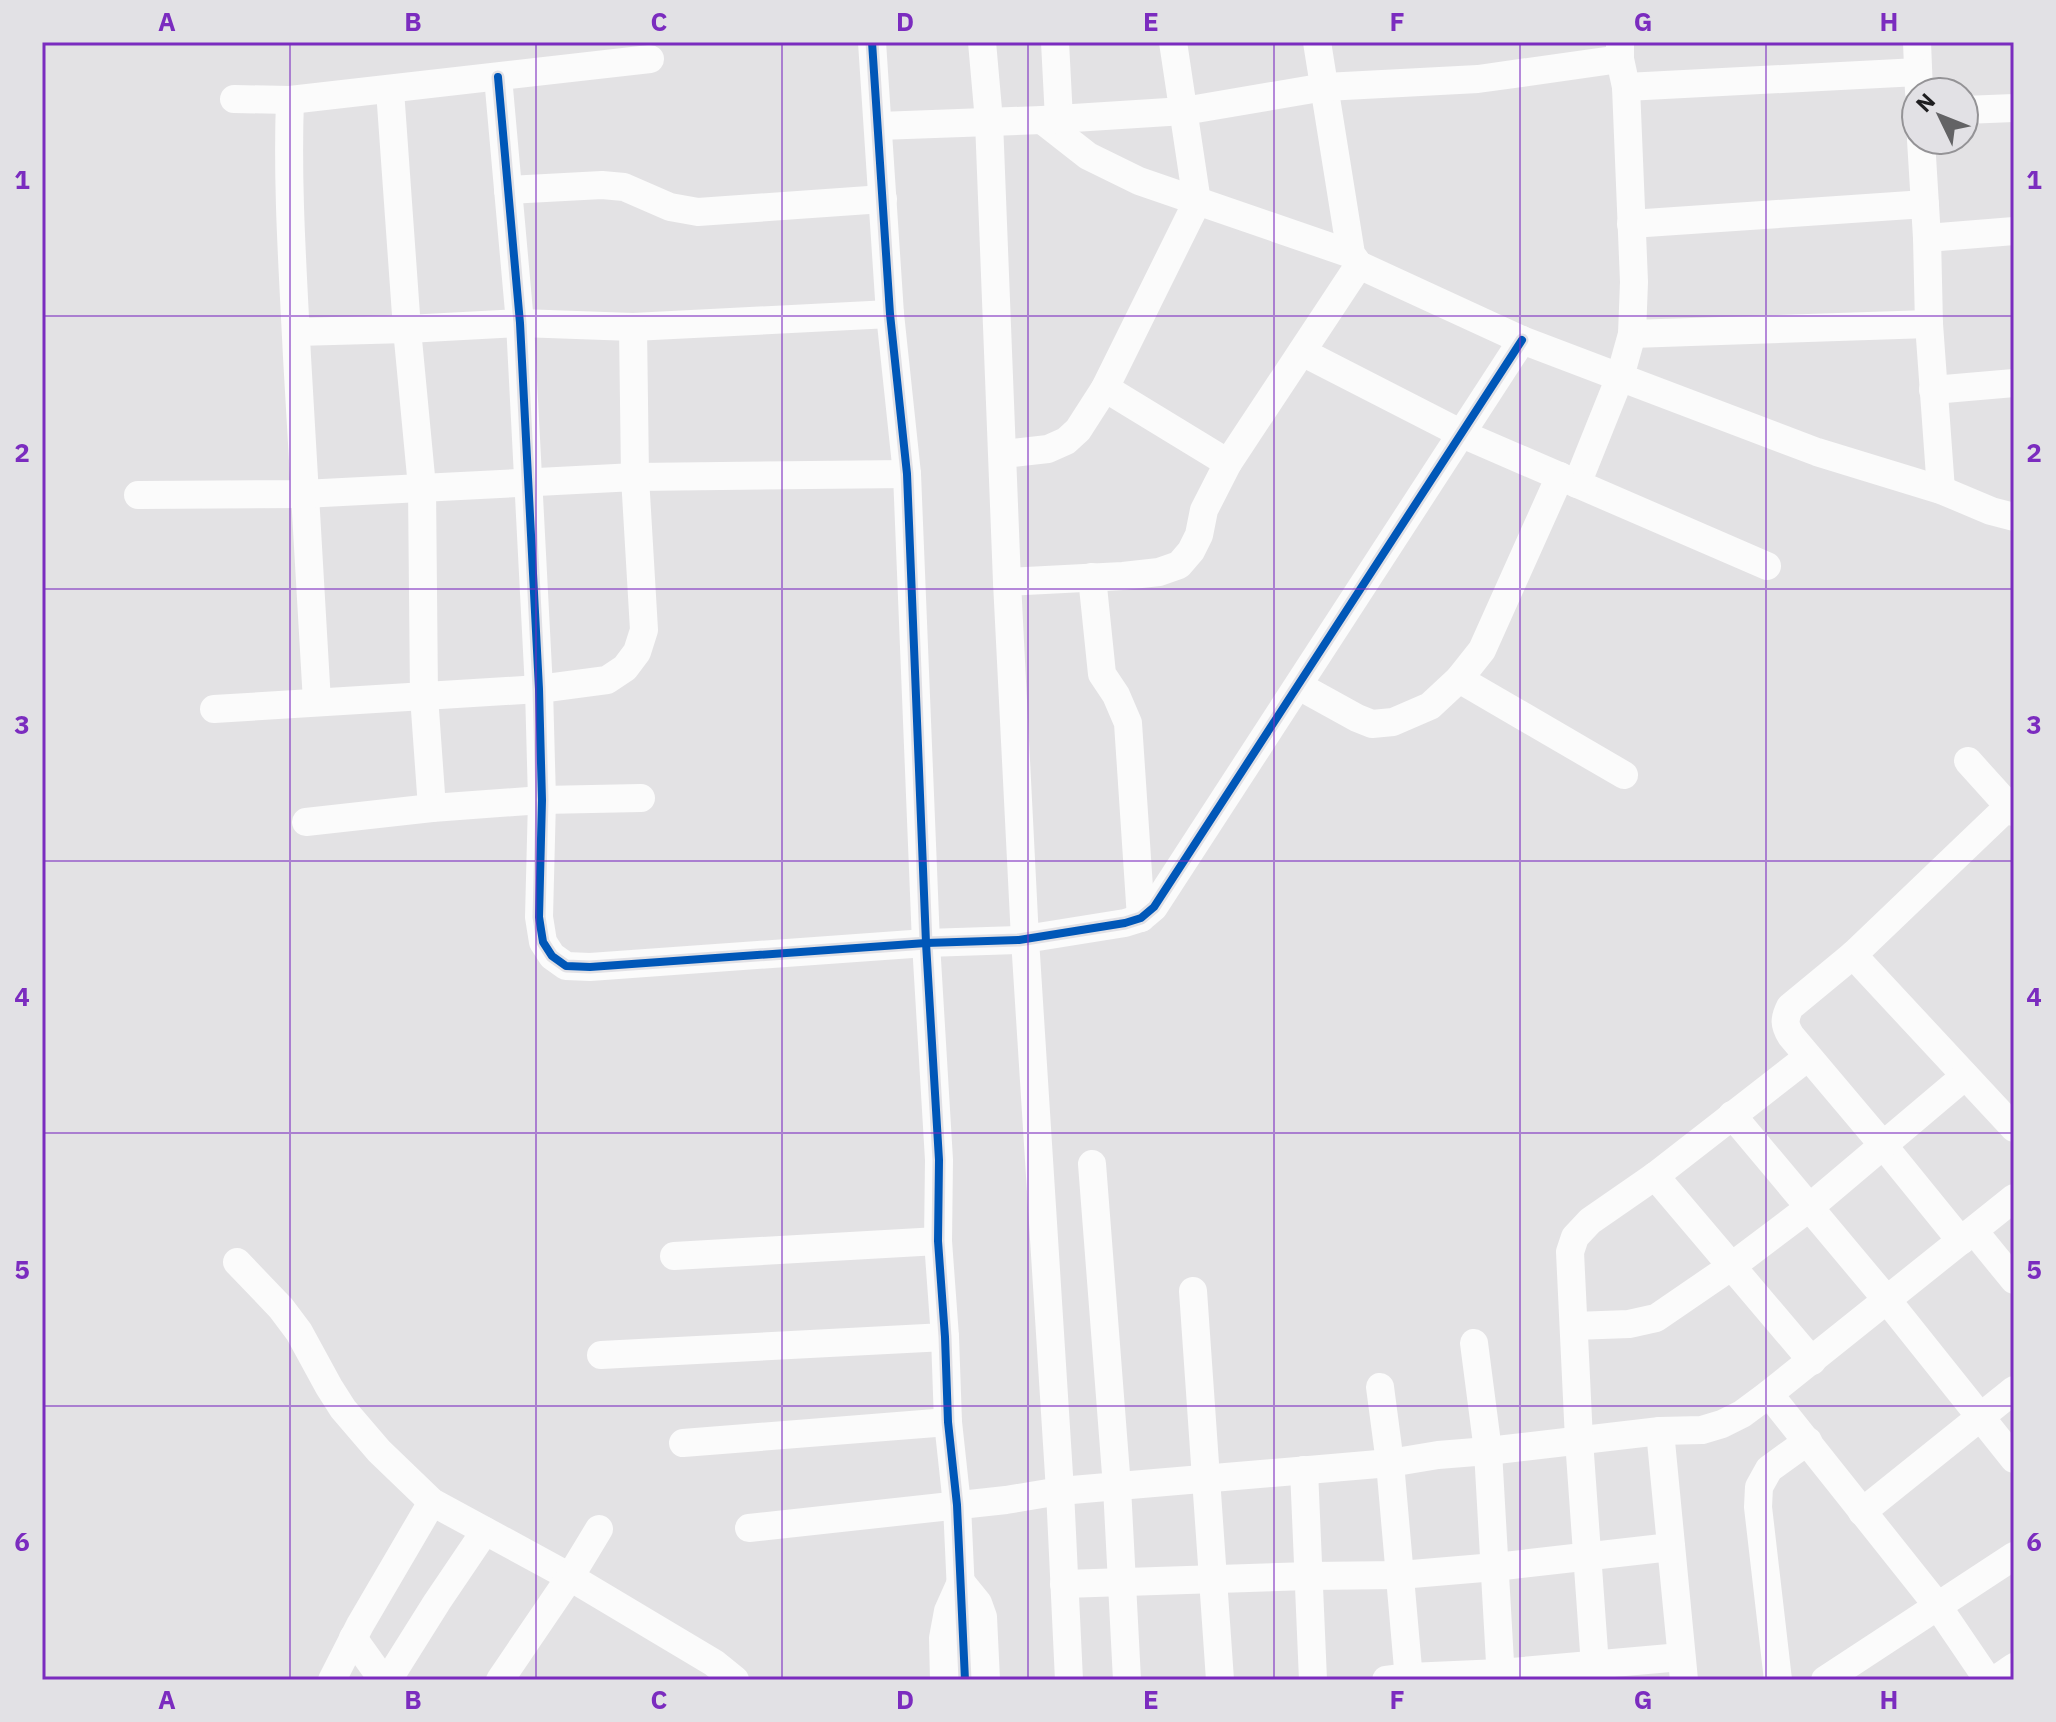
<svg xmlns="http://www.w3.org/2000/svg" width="2056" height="1722" font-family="'IBM Plex Sans',sans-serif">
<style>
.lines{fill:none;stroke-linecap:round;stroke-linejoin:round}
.minor{stroke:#fbfbfb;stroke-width:28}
.cycleway-casing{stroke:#e2e1e5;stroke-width:13}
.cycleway{stroke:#0057b8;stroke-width:8}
.grid{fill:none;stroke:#7b2cbf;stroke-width:2;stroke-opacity:0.55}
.neatline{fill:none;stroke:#7b2cbf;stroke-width:3}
.grid-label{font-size:26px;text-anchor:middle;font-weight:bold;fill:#7b2cbf}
</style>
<rect width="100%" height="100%" fill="#e3e2e4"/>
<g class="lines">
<g class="minor">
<polyline points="872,42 890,314 907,474 926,943 939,1160 938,1241 945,1337 948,1422 957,1505 965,1680"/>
<polyline points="982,42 989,121 1007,582 1025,939 1060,1491 1069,1680"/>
<polyline points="1055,42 1059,119"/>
<polyline points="1317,42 1351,254 1359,265 1522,340 1817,452 1941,490 1991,511 2014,517"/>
<polyline points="1917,42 1919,92"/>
<polyline points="498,77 520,323 539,689 542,800 539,917 543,942 552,956 566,966 590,967 926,943 1019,940 1125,923 1141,918 1154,907 1522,340"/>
<polyline points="1626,87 1918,72"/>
<polyline points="390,90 407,329 422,487 424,696 432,808"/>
<polyline points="234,99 290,100 650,59"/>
<path d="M290,100C287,179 292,258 296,337C302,459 309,581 317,702"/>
<polyline points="1964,110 2014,108"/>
<polyline points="1042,120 1088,156 1139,181 1351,254"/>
<polyline points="879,126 1042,120 1184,111 1325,87 1478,79 1620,59"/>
<polyline points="1921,140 1927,238 1929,324 1941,490"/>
<polyline points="508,190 602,185 624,187 670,207 698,212 883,199"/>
<polyline points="1631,224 1925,204"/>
<polyline points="1927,238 2014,231"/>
<polyline points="296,332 407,329 520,323 633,327 890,314"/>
<polyline points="1632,334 1929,324"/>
<polyline points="1302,352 1462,434 1767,566"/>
<polyline points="1105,388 1228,463"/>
<polyline points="1933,390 2014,383"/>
<polyline points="1003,454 1048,449 1066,441 1078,430 1105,388 1197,202 1173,42"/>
<polyline points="1577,484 1620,377 1632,334 1634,282 1626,87 1620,59 1620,43"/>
<polyline points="138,495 303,494 635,477 907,474"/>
<polyline points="1092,577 1102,674 1116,695 1128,723 1141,918"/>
<polyline points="1007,582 1123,576 1159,572 1179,565 1191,551 1199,535 1204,510 1228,463 1359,265"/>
<polyline points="1459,679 1624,775"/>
<polyline points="1299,686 1357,718 1372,724 1393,722 1430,706 1459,679 1482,650 1560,476"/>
<polyline points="214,709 539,689 607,680 625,668 637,652 644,630 635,477 633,327"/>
<polyline points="1968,761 2014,812"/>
<polyline points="306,822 432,808 542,800 641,798"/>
<polyline points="1853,955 2014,1128"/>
<polyline points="1732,1115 1887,1300 2014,1459"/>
<polyline points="1092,1164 1117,1487 1127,1680"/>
<polyline points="1655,1176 1812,1361"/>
<polyline points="1974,1231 2014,1280"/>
<path d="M1961,1241L1883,1145L1791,1036C1784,1025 1784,1019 1790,1007L1853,955L2014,801"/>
<polyline points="674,1256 938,1241"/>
<polyline points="237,1262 281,1308 299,1332 329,1387 343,1409 379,1451 432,1502 570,1577 714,1663 735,1680"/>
<polyline points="1193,1291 1220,1680"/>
<polyline points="1574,1326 1629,1324 1656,1318 1732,1266 1810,1207 1965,1076"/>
<polyline points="1474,1343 1488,1451 1501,1680"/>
<polyline points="601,1355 945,1337"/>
<polyline points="1380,1387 1390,1463 1409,1680"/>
<polyline points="1769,1394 1937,1605 1988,1680"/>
<polyline points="1660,1431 1684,1680"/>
<polyline points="683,1443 948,1422"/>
<polyline points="1304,1470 1313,1680"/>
<polyline points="1862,1512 2014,1390"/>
<polyline points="749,1528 1006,1500 1060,1491 1390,1463 1438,1455 1488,1451 1660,1431 1702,1430 1722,1424 1742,1414 1769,1394 2014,1198"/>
<polyline points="1064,1584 1309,1576 1400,1575 1495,1567 1671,1547"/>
<polyline points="353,1638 383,1680"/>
<polyline points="332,1680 360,1625 432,1502"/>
<polyline points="388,1680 437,1602 485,1531"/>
<polyline points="500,1680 570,1577 599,1529"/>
<polyline points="944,1680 943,1638 948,1611 961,1582 978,1603 983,1617 986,1680"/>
<polyline points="1386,1680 1409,1677 1500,1673 1681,1657"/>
<polyline points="1596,1680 1579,1440 1570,1252 1575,1237 1590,1221 1655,1176 1808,1057"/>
<polyline points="1778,1680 1758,1507 1759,1487 1769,1469 1808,1441"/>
<polyline points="1825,1680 2014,1556"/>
<polyline points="1995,1680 2014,1667"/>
</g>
<defs>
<g id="cycleway">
<polyline points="872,42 890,314 907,474 926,943 939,1160 938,1241 945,1337 948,1422 957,1505 965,1680"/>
<polyline points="498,77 520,323 539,689 542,800 539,917 543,942 552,956 566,966 590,967 926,943 1019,940 1125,923 1141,918 1154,907 1522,340"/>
</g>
</defs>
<use href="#cycleway" class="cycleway-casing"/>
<use href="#cycleway" class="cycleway"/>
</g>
<path class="grid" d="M290,42V1680M536,42V1680M782,42V1680M1028,42V1680M1274,42V1680M1520,42V1680M1766,42V1680M42,316H2014M42,589H2014M42,861H2014M42,1133H2014M42,1406H2014"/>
<rect width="2056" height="1722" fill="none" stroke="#e2e1e5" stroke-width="88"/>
<g transform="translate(1940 116) rotate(313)"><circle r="38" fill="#e2e1e5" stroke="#949396" stroke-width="2"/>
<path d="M0-6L14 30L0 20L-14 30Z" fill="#636365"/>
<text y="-12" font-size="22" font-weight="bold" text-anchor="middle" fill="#1e1e20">N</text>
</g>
<rect x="44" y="44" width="1968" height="1634" class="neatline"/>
<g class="grid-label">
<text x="167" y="31">A</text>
<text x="413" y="31">B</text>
<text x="659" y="31">C</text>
<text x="905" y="31">D</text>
<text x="1151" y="31">E</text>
<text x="1397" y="31">F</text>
<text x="1643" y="31">G</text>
<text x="1889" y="31">H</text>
<text x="22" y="189">1</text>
<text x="2034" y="189">1</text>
<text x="22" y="462">2</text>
<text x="2034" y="462">2</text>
<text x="22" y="734">3</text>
<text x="2034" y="734">3</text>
<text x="22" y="1006">4</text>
<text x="2034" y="1006">4</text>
<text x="22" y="1279">5</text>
<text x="2034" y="1279">5</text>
<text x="22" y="1551">6</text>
<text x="2034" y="1551">6</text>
<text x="167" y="1709">A</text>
<text x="413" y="1709">B</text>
<text x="659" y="1709">C</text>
<text x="905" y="1709">D</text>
<text x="1151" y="1709">E</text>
<text x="1397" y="1709">F</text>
<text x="1643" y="1709">G</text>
<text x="1889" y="1709">H</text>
</g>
</svg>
